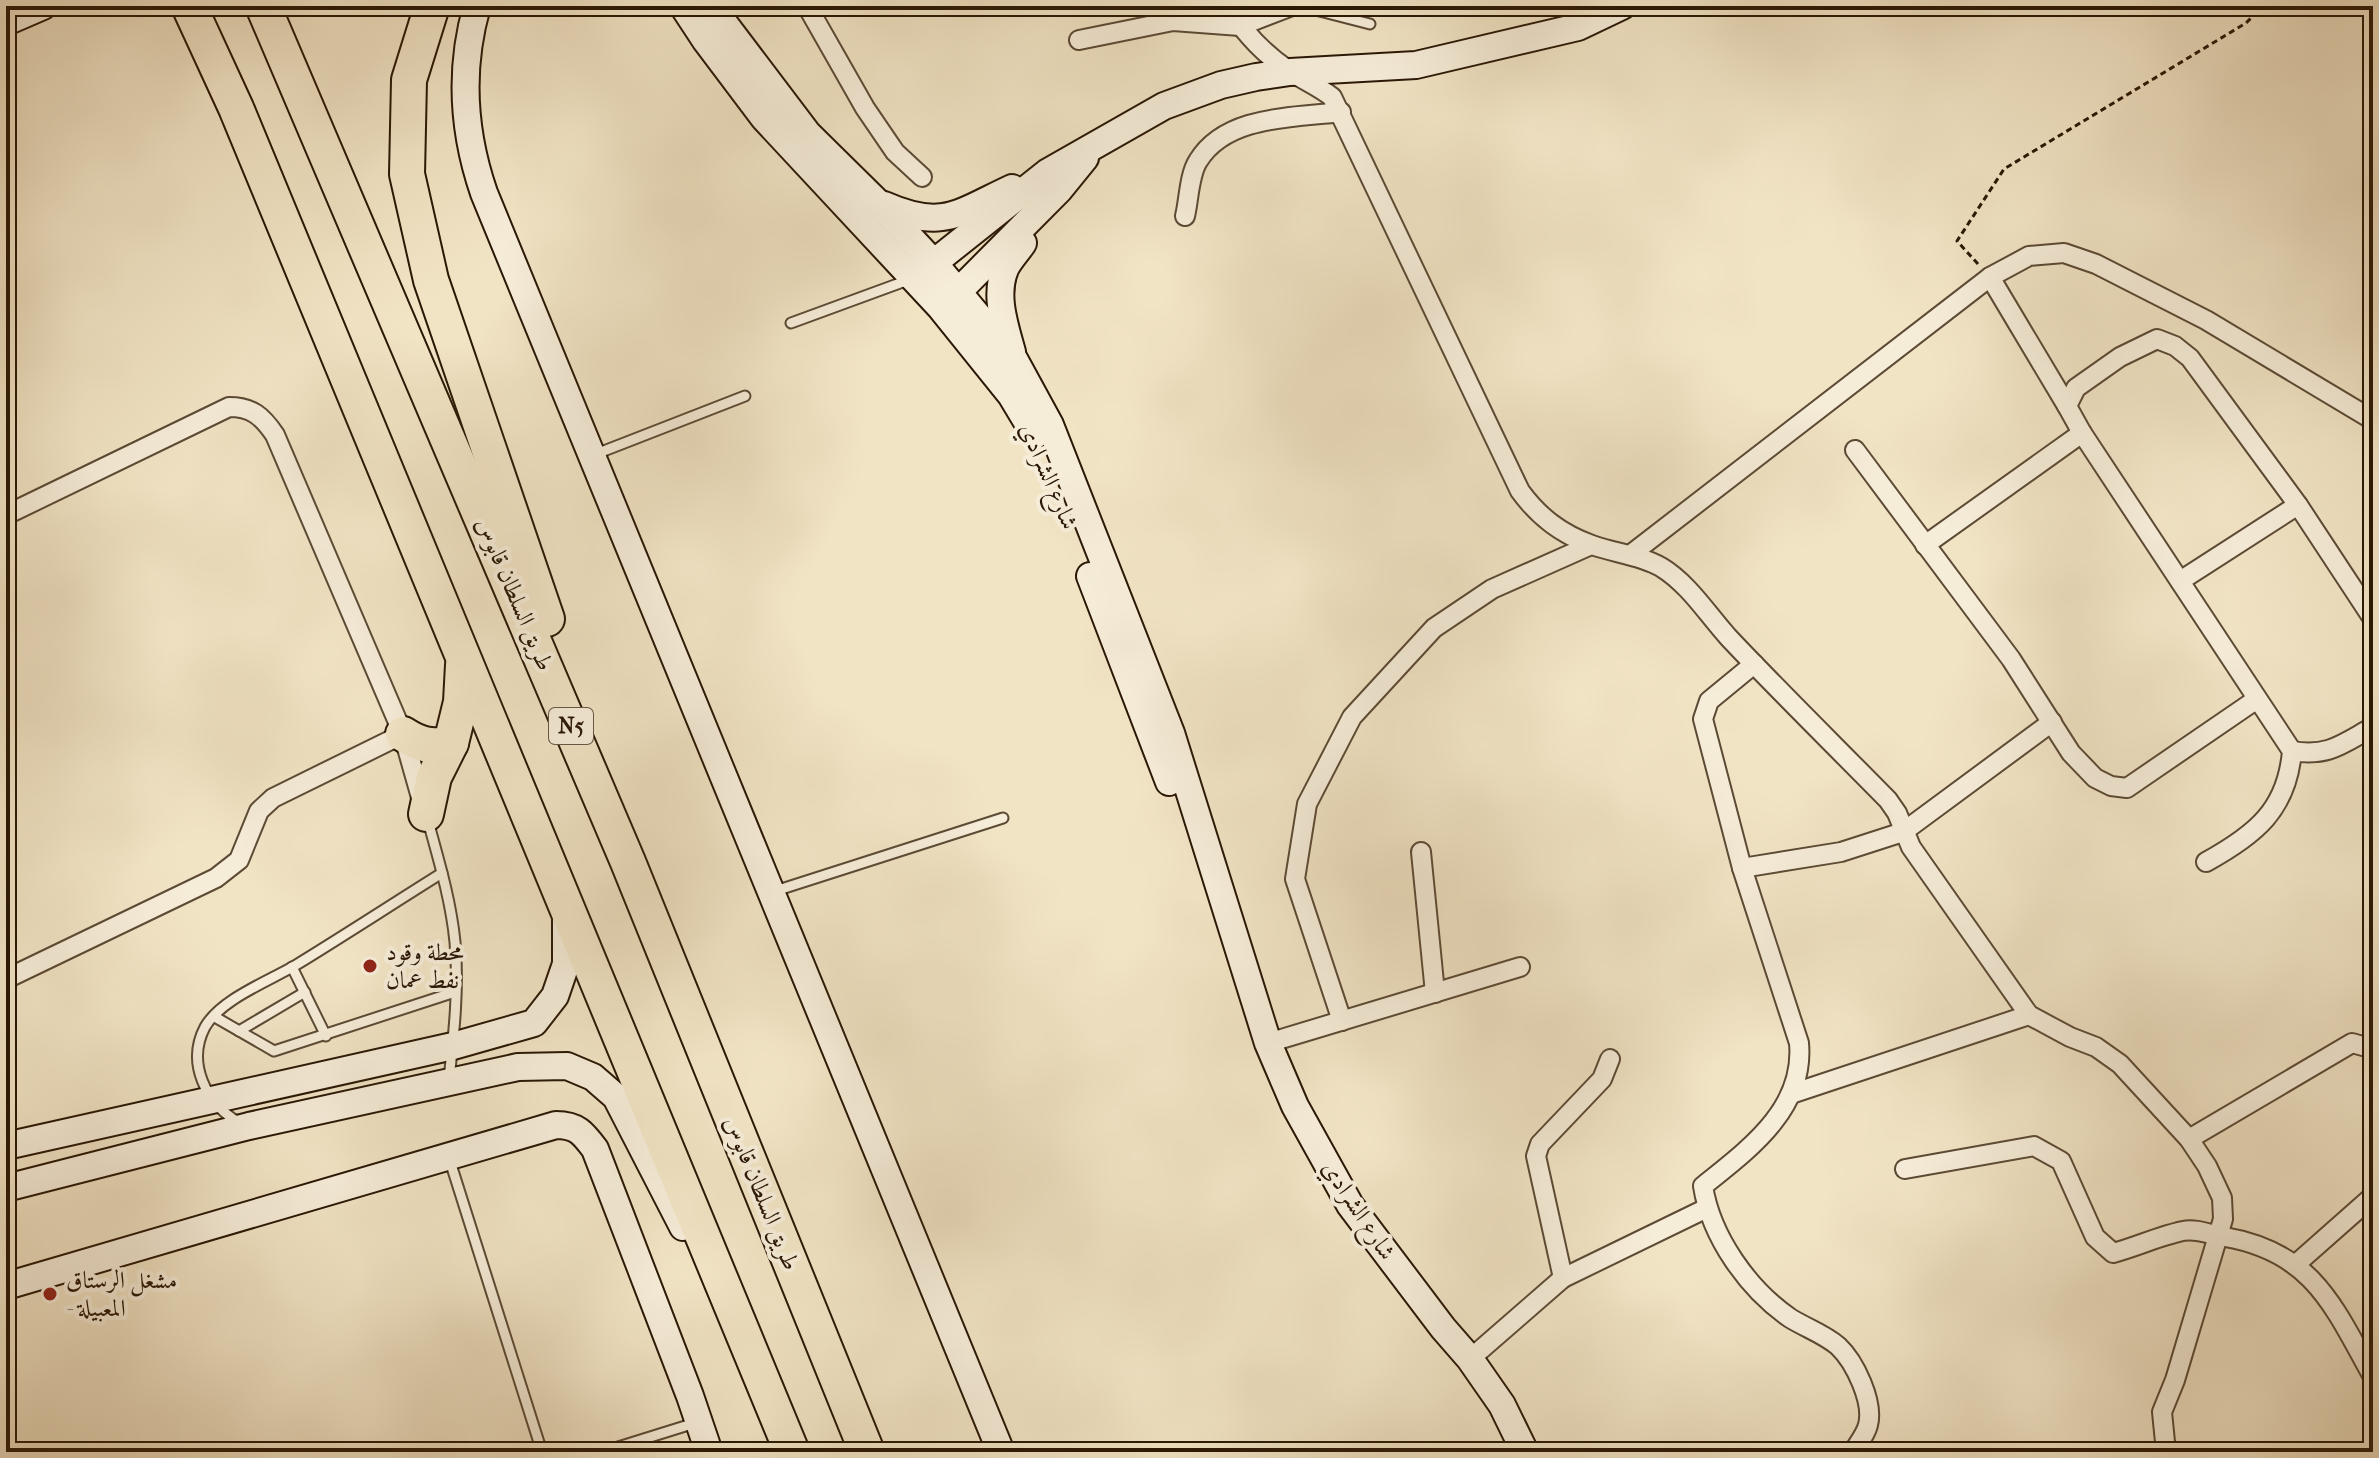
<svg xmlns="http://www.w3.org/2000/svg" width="2379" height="1458" font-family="'IM FELL French Canon',Amiri,serif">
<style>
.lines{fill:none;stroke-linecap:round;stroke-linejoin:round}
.lane-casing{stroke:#5c4a35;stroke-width:13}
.street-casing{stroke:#5c4a35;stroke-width:22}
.secondary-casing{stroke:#2a1705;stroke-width:30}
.highway-casing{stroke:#2a1705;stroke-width:38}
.path{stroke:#2a1705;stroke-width:3;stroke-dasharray:6 4;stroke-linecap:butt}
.lane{stroke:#f6edd9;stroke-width:9}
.street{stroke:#f6edd9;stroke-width:18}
.secondary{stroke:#f6edd9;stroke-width:26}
.highway{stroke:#f1e4c5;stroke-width:34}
.poi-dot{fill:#8f2418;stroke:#f6edd9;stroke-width:3}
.labels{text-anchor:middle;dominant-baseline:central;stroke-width:8;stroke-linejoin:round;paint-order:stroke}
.shield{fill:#f6edd9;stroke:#675745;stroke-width:2}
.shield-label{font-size:22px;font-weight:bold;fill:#2a1705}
.street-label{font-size:24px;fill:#2a1705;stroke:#f6edd9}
.poi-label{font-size:24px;fill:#2a1705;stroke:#f6edd9;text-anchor:start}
</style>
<rect width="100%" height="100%" fill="#f1e4c5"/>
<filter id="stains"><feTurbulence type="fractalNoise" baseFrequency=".0025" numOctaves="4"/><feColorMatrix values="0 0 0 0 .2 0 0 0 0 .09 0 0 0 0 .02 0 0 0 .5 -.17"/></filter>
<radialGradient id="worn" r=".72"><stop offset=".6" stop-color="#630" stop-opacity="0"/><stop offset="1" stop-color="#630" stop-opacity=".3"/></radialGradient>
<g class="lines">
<defs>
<g id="lane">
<polyline points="1300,6 1370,24"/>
<polyline points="791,323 911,279"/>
<polyline points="596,454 745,396"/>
<path d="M428,821C439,861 451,901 455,942C459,988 454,1033 449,1079"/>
<polyline points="772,892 1003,818"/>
<polyline points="292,967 326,1036"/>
<polyline points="215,1017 274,1051 455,992"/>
<polyline points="239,1031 305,992"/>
<path d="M238,1122C206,1103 186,1063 205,1027C221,999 269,981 296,965C345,935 394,903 442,873"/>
<polyline points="449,1158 542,1452"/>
<polyline points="602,1452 695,1423"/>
</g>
<g id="street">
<polyline points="807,6 865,108 895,152 922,177"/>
<path d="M1228,6C1243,32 1263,53 1288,70C1303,80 1318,86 1332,97L1520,491C1539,517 1561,534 1592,545C1614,553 1640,555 1661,567C1689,584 1708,615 1729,638C1781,693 1835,746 1888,800L1897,813L1911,847L2029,1015L2070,1037L2096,1047L2120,1064L2189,1139L2207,1166L2222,1198L2223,1219L2175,1380L2162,1412L2166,1452"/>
<polyline points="1079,40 1173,21 1240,26 1292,6"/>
<path d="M1185,216C1189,200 1189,175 1198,161C1226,115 1293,118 1341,112"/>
<polyline points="1990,277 2067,406"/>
<polyline points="1855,450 2011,659 2071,753 2095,778 2111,786 2127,788 2257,699"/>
<path d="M6,515L229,407C252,407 262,416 275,435L403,734L422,801"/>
<polyline points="1925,545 2082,433"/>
<polyline points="1630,555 1990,277 2029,256 2064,253 2096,264 2206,320 2373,420"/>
<polyline points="2180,581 2298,505"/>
<path d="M1754,664L1709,701L1703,719L1742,868L1799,1043C1805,1109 1749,1149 1703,1186C1711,1237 1748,1289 1790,1318C1806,1328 1824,1334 1838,1346C1855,1362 1874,1402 1868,1425C1866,1434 1858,1444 1853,1452"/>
<path d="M2292,751C2329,757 2342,744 2373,727"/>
<polyline points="1421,852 1435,993"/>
<path d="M2206,862C2255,835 2287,810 2292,751L2082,433L2067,406L2076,388L2120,357L2157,339L2175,346L2190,358L2298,505L2373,619"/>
<polyline points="1742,868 1841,852 1903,832 2052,722"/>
<polyline points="6,979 216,878 239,860 259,811 273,798 403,734"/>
<polyline points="1342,1021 1295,879 1307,804 1352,717 1434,628 1492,589 1591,545"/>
<polyline points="1268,1043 1520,967"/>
<polyline points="1791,1094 2029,1015"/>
<polyline points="2189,1139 2352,1043 2370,1048 2373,1054"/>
<path d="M1905,1169L2034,1146L2061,1161L2095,1237L2113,1253C2136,1247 2159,1236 2183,1231C2197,1228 2211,1235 2225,1237C2313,1252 2334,1307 2373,1377"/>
<polyline points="2295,1265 2373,1196"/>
<polyline points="1563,1278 1536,1156 1540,1144 1602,1079 1610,1059"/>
<polyline points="1470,1359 1563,1278 1707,1208"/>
</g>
<g id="secondary">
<path d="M477,6C459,69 463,132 484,193L1001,1452"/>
<polyline points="683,6 706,41 764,118 941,308 1011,395 1035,435"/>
<polyline points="711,6 808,134 877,202 933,262 1014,359 1050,425 1171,733 1268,1043 1295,1106 1350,1205 1443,1328 1470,1359 1502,1405 1525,1452"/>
<polyline points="6,22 43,6"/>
<path d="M884,205C943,231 958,213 1012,188"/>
<polyline points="921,273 1048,172 1164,106 1221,85 1256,77 1290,72 1416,65 1578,27 1622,6"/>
<polyline points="947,303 1059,190 1085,158"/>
<path d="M1012,352C1005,326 994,296 1005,269C1009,260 1018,251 1023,243"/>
<polyline points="1090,576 1169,782"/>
<polyline points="6,1146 453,1046 534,1023 555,996 566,964 566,916"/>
<polyline points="6,1188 249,1126 518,1067 567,1066 593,1077 616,1097 683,1227"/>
<path d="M6,1286L556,1125C577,1125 583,1133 595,1149L690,1396L709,1452"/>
</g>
<g id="highway">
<polyline points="189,6 236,108 792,1452"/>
<polyline points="263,6 628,862 867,1452"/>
<polyline points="432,6 409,80 407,174 431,280 547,619"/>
<path d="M403,734C420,745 432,748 451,743L461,702L463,665"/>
<polyline points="426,814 434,777 451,743"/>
</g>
</defs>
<use href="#lane" class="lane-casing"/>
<use href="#street" class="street-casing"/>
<use href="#secondary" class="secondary-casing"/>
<use href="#highway" class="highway-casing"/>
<polyline class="path" points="1978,264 1957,241 2004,169 2246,23 2263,6"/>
<use href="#lane" class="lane"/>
<use href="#street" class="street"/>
<use href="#secondary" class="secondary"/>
<use href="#highway" class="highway"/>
</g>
<g class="poi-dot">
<circle cx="370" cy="966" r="8"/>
<circle cx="50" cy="1294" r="8"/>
</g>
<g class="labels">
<rect class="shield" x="549" y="708" width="44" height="36" rx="6"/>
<g class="shield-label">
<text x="571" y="726">N5</text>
</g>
<g class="street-label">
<text transform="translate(1049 476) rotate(67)">شارع الشرادي</text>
<text transform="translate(515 594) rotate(67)">طريق السلطان قابوس</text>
<text transform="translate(762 1193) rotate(68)">طريق السلطان قابوس</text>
<text transform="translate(1359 1210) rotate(57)">شارع الشرادي</text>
</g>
<g class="poi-label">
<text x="386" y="952">محطة وقود<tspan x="386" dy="28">نفط عمان</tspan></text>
<text x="66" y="1280">مشغل الرستاق<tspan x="66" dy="28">- المعبيلة</tspan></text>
</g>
</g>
<rect width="2379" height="1458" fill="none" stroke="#f1e4c5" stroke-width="32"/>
<rect x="8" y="8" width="2363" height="1442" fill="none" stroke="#2a1705" stroke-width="4"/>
<rect x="16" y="16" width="2347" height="1426" fill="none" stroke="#2a1705" stroke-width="2"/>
<rect width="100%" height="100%" filter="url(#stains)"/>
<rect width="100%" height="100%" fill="url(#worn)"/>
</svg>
